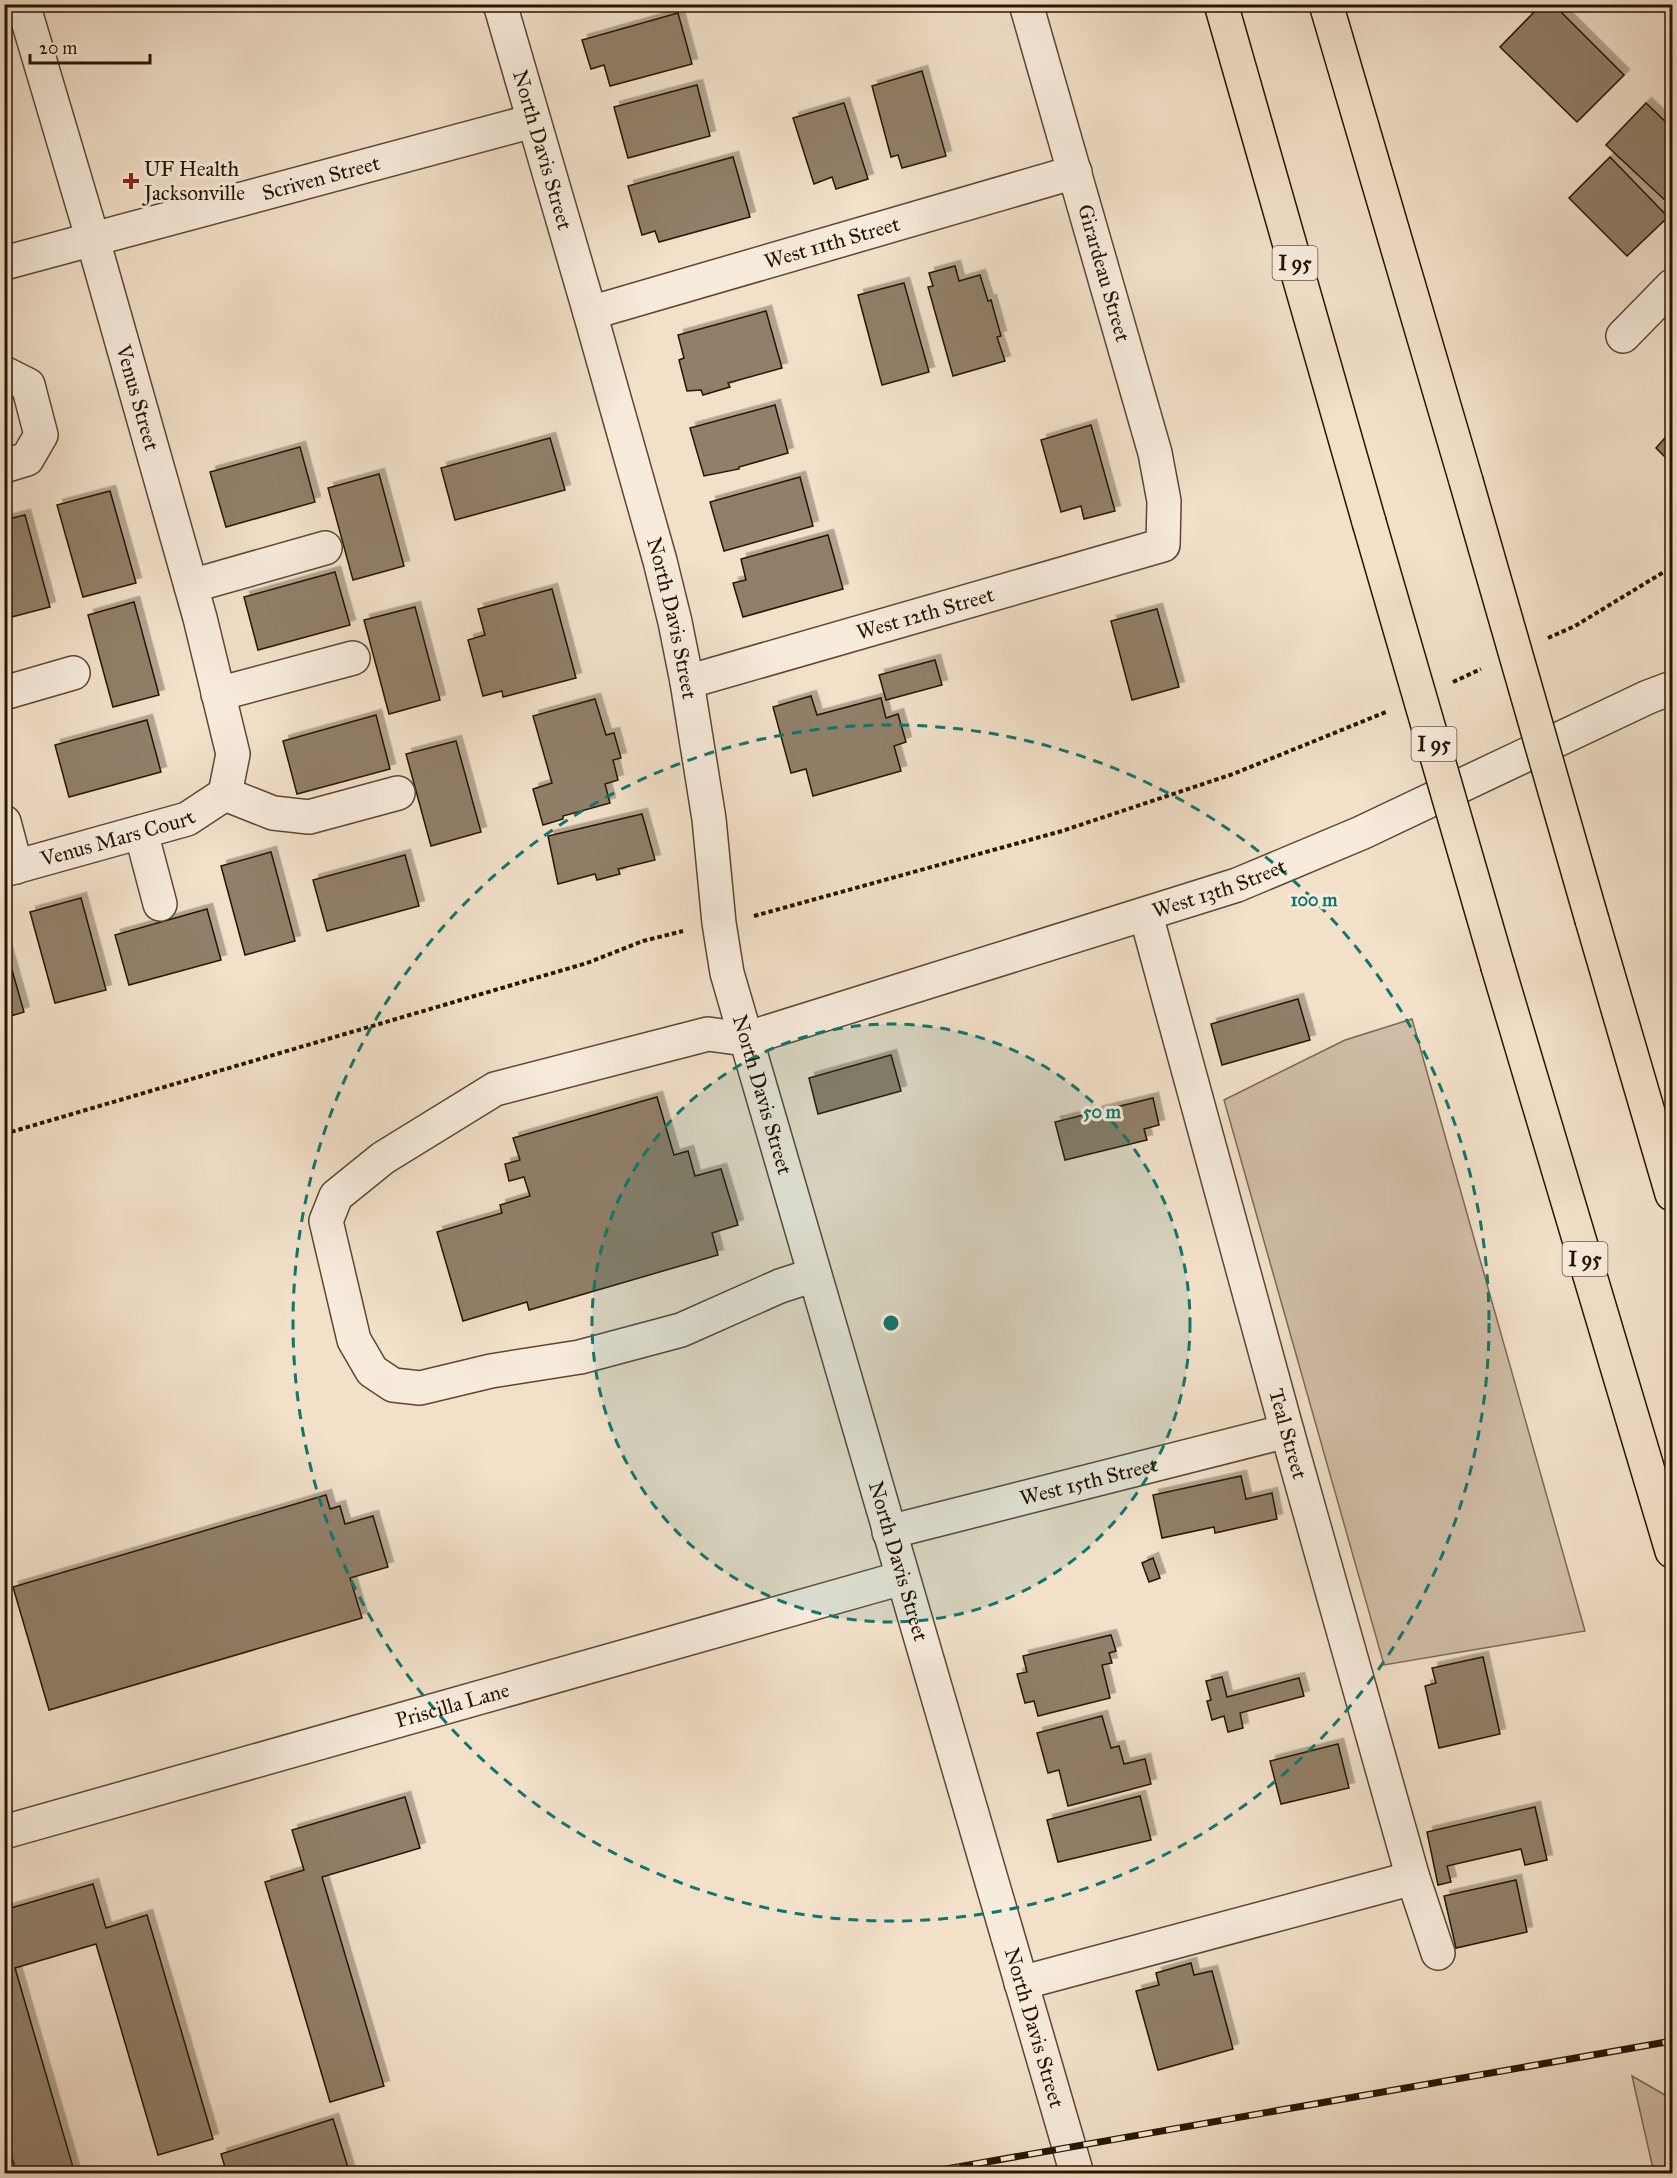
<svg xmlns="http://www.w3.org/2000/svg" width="1677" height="2178" font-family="'IM FELL Great Primer',serif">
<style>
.green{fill:#d0bda7;stroke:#7c6954;stroke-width:1.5}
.building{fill:#917f69;stroke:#281500;stroke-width:1.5;filter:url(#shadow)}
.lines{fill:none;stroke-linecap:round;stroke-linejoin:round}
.minor-casing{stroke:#5a4832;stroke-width:36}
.highway-casing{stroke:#281500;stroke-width:36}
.path{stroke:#281500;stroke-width:4;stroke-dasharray:4.5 3;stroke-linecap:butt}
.minor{stroke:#f7ebdc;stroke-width:33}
.highway{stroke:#f2e0c9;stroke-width:33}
.rail-casing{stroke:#281500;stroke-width:7}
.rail{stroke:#f7ebdc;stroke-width:4.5;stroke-dasharray:14;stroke-linecap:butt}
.highway-bridge-casing{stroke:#281500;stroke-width:36;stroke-linecap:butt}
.highway-bridge{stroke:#f2e0c9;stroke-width:33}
.ring{fill:none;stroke:#0f766e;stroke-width:3;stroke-dasharray:10 8}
.poi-dot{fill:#8f2418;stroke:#f7ebdc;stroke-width:2}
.labels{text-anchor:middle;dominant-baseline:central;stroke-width:6;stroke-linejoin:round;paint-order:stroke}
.shield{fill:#f7ebdc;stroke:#665542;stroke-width:1.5}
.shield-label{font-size:20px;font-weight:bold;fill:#281500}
.street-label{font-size:21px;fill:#281500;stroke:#f7ebdc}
.poi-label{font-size:21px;fill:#281500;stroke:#f7ebdc;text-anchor:start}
.centre{fill:#0f766e;stroke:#f7ebdc;stroke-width:3}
.ring-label{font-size:18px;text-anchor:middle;font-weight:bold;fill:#0f766e;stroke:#f7ebdc;stroke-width:6;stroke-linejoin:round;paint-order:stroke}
</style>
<defs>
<filter id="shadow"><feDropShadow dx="5.5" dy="-5.5" stdDeviation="0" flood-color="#0004"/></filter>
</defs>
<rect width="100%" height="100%" fill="#f2e0c9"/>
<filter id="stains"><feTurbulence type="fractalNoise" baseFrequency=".00333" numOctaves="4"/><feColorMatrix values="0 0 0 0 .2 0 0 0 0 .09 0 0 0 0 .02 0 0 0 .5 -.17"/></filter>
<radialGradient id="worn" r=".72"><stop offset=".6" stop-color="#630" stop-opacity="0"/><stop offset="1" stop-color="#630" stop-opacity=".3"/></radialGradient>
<g class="green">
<polygon points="1412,1019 1585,1631 1384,1665 1224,1100 1345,1040"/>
<polygon points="1632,2076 1672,2099 1672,2173 1654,2173"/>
</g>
<g class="building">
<polygon points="1542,4 1553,4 1624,75 1577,122 1500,47"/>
<polygon points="678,13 692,64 610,86 604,65 591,69 582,40"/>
<polygon points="922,71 946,156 902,168 898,155 891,157 872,86"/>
<polygon points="697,85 710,136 628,158 614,107"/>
<polygon points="844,103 868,179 836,189 832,177 814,184 793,118"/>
<polygon points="1646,103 1672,128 1672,203 1670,205 1606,145"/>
<polygon points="733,157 750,217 659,242 655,231 642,235 628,186"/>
<polygon points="1610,157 1668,217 1627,256 1569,198"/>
<polygon points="955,266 959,281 980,275 988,301 991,300 1001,336 997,337 1005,361 953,376 928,287 933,286 929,273"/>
<polygon points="904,283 929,372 882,385 858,295"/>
<polygon points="766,311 782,368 728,383 730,387 703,395 701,390 687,391 679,360 684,358 678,335"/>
<polygon points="775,405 788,453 739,467 739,469 704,476 690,428"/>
<polygon points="1091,425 1115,511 1084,519 1081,506 1061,512 1041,440"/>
<polygon points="1672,430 1672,464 1656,448"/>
<polygon points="550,438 565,490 455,520 441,468"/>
<polygon points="300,447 315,502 226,527 210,472"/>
<polygon points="379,474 404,566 353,580 328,488"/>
<polygon points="800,477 813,526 724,551 710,502"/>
<polygon points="110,491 136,583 83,597 57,505"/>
<polygon points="25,515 50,607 4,619 4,520"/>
<polygon points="828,535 843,589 743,617 733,583 746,580 741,559"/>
<polygon points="335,572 350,625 258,650 244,597"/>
<polygon points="552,589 576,678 503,697 502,691 483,696 468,640 485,635 478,609"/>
<polygon points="134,602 159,695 113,707 88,615"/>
<polygon points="415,607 440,700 389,714 364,620"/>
<polygon points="1157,609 1179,687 1132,700 1111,621"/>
<polygon points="935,660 942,685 886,700 879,675"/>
<polygon points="811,696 817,715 881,698 886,718 898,714 906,742 894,746 901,771 813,796 806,769 791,773 773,707"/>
<polygon points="595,699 606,735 614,733 621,758 613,760 618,780 605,784 610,803 563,816 563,819 543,825 533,789 552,783 533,716"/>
<polygon points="376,715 390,769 297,794 283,741"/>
<polygon points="147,720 161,772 69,797 55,745"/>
<polygon points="456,741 481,832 431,846 406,754"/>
<polygon points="642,814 655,860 618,869 620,874 597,880 595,874 558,884 548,836"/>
<polygon points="271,852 295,941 245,955 221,866"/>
<polygon points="405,855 419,906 327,931 313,880"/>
<polygon points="81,898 106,990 55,1003 30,912"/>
<polygon points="207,909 221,960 129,985 115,935"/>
<polygon points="4,942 24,1012 4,1018"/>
<polygon points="1298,999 1310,1040 1222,1065 1211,1024"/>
<polygon points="891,1055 901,1091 818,1114 809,1078"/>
<polygon points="657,1097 674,1155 688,1151 695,1176 721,1169 738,1225 712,1233 718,1255 529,1310 527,1302 463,1321 437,1232 502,1213 500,1205 530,1196 524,1177 509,1181 505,1164 520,1160 513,1138"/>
<polygon points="1153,1098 1159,1125 1144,1129 1147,1140 1065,1160 1055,1122"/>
<polygon points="1241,1476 1246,1499 1272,1493 1277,1519 1215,1533 1214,1527 1162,1538 1153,1495"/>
<polygon points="326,1495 330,1509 340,1506 345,1524 373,1516 388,1567 350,1578 362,1618 49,1710 13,1587"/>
<polygon points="1153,1558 1160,1578 1149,1582 1142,1563"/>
<polygon points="1111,1635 1116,1651 1109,1653 1112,1663 1102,1665 1110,1698 1038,1716 1034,1701 1025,1703 1017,1674 1027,1672 1023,1656"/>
<polygon points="1483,1657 1500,1734 1439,1748 1425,1686 1436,1683 1432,1668"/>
<polygon points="1222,1677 1227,1697 1299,1678 1304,1696 1240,1713 1243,1728 1228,1732 1224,1716 1212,1720 1207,1701 1211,1700 1206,1681"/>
<polygon points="1102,1716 1111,1748 1119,1746 1124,1764 1145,1759 1151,1784 1068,1806 1059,1770 1048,1773 1037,1733"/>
<polygon points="1338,1744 1349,1788 1281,1804 1270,1761"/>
<polygon points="1140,1796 1151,1840 1058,1862 1047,1820"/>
<polygon points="405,1797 420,1848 322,1877 384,2086 330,2102 265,1882 304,1870 292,1830"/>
<polygon points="1535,1807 1547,1860 1525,1865 1521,1849 1447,1866 1451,1882 1438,1885 1427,1832"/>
<polygon points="1516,1880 1527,1932 1456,1948 1444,1896"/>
<polygon points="93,1884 106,1928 147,1915 213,2139 158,2155 96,1944 15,1968 75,2174 17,2174 4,2132 4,1910"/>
<polygon points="1191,1963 1194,1975 1212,1971 1233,2049 1158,2070 1136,1991 1159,1985 1156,1973"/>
<polygon points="333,2119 350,2174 227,2174 221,2154"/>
</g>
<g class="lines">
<defs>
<g id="minor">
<path id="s1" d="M23,4L93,240L200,618L233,754L225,794"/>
<path id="s2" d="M500,4L590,313L660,561L675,622L687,682L709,819L719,923L727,973L1077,2174"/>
<path id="s3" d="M4,263L533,121"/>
<path id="s4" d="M590,313L1075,172"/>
<polyline points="1623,336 1672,286"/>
<polyline points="4,373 28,385 41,435 27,459 4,466"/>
<polyline points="191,586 325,548"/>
<path id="s5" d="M687,682L1163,545L1164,501L1155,453L1026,4"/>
<polyline points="4,693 73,673"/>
<polyline points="218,694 353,658"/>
<polyline points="225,794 273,813 309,817 398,793"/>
<polyline points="4,822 16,867"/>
<polyline points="141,832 160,904"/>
<path id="s6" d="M4,870L187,819L225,794"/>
<path id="s7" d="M1146,915L1287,1431L1413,1878L1438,1953"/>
<path id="s8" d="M814,1275L780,1286L681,1330L580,1357L491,1371L420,1388L393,1385L372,1371L354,1340L326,1221L336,1196L383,1158L495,1089L708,1034L745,1039L1237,885L1361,833L1648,697L1672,688"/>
<path id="s9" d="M889,1532L1287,1431"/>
<path id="s10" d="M4,1832L902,1578"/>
<polyline points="1021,1983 1413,1878"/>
</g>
<g id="highway">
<polyline points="1221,4 1369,522"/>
<polyline points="1326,4 1466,481"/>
<polyline points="1592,920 1672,1194"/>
<polyline points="1498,967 1672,1551"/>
</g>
</defs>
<use href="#minor" class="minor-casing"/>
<use href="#highway" class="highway-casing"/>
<g class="path">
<polyline points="1548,638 1575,626 1672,567"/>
<polyline points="1453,682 1481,669"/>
<polyline points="754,916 1062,831 1233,774 1386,712"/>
<polyline points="4,1134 587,963 643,941 683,931"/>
</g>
<use href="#minor" class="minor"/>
<use href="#highway" class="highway"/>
<defs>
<polyline id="rail" points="918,2174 1672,2041"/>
</defs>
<use href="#rail" class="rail-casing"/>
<use href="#rail" class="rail"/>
<defs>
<g id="highway-bridge">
<polyline points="1466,481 1592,920"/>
<polyline points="1369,522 1498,967"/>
</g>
</defs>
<use href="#highway-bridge" class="highway-bridge-casing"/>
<use href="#highway-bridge" class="highway-bridge"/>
</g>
<circle cx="891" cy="1323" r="299" fill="#0f766e" fill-opacity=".12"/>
<g class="ring">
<circle cx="891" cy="1323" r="299"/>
<circle cx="891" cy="1323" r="598"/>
</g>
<path class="poi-dot" d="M128 172h6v6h6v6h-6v6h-6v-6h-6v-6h6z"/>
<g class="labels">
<g class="shield">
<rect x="1272.5" y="246" width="45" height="34" rx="4.5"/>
<rect x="1411.5" y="727" width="45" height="34" rx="4.5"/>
<rect x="1562.5" y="1242" width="45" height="34" rx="4.5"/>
</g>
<g class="shield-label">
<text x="1295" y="263">I 95</text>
<text x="1434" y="744">I 95</text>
<text x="1585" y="1259">I 95</text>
</g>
<g class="street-label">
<text stroke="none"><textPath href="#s2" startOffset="152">North Davis Street</textPath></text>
<text stroke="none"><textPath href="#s3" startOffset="328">Scriven Street</textPath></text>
<text stroke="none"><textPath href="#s4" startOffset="252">West 11th Street</textPath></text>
<text transform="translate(1104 273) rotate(74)">Girardeau Street</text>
<text stroke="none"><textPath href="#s1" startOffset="410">Venus Street</textPath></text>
<text stroke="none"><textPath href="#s5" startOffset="248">West 12th Street</textPath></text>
<text stroke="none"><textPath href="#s2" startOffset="638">North Davis Street</textPath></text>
<text stroke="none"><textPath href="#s6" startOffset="118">Venus Mars Court</textPath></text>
<text stroke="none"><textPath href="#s8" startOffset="1596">West 13th Street</textPath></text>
<text stroke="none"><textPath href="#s2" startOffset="1124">North Davis Street</textPath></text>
<text stroke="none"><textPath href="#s7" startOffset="538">Teal Street</textPath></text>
<text stroke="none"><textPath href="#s9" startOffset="206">West 15th Street</textPath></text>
<text stroke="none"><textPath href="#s2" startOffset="1610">North Davis Street</textPath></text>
<text stroke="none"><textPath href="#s10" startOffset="466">Priscilla Lane</textPath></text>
<text stroke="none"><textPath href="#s2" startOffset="2096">North Davis Street</textPath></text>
</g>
<g class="poi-label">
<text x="144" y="169">UF Health<tspan x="144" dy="24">Jacksonville</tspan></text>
</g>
</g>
<circle cx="891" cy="1323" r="9" class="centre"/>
<g class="ring-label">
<text x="1314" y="906">100 m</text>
<text x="1102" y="1118">50 m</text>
</g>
<rect width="1677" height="2178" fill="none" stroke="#f2e0c9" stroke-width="24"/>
<rect x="6" y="6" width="1665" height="2166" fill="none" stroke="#281500" stroke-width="3"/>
<rect x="12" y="12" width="1653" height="2154" fill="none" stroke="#281500" stroke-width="1.5"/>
<path d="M30 54v9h120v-9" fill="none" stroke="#281500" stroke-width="3"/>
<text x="39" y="54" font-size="18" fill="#281500" stroke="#f7ebdc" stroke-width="4.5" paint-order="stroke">20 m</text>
<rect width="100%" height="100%" filter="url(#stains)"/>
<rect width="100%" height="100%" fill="url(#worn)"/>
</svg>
